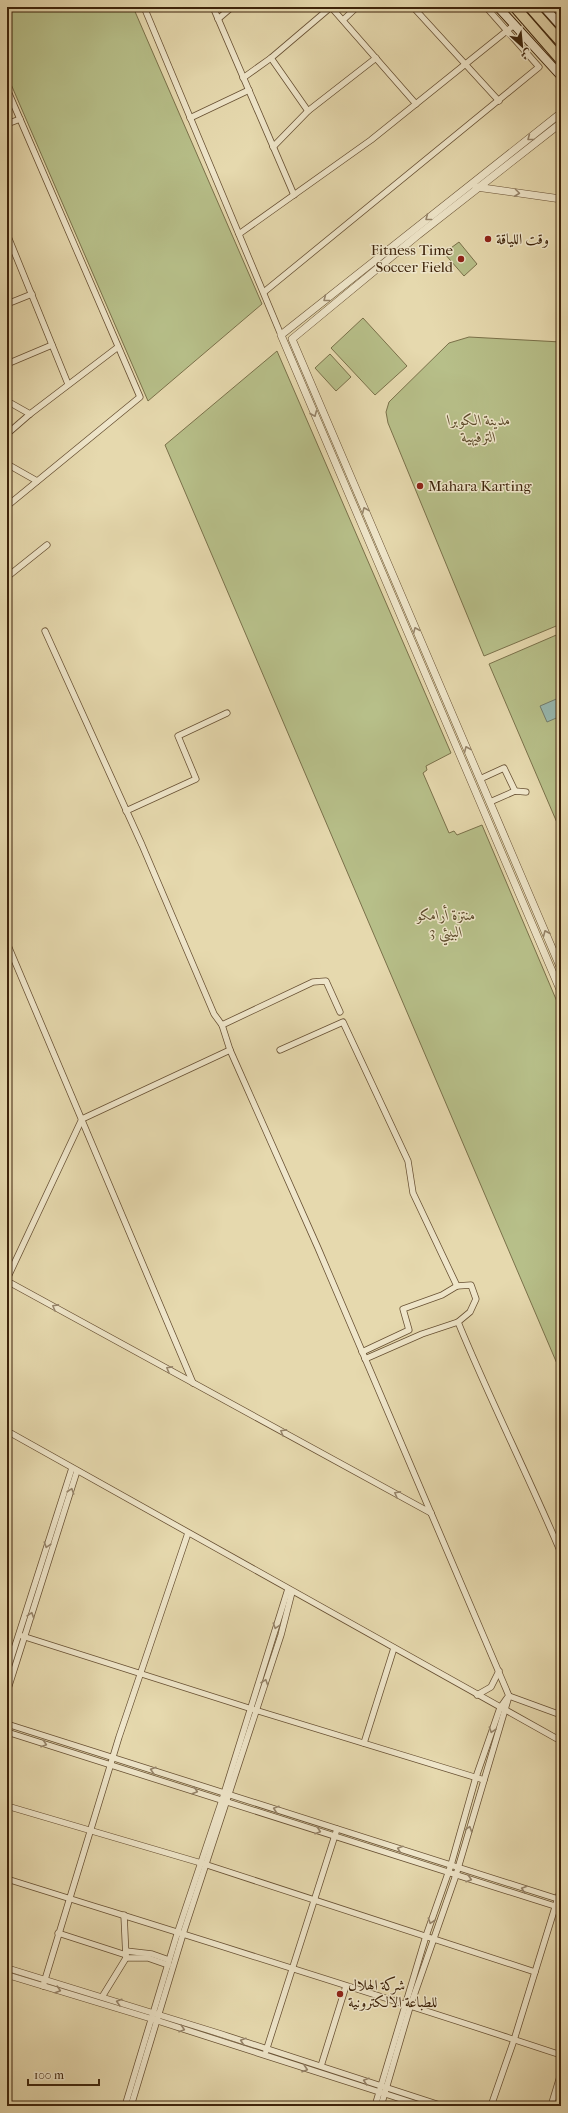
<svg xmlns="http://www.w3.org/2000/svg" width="568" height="2113" font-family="'IM FELL French Canon',Amiri,serif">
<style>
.green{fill:#b7bf89;stroke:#7a714a}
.water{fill:#97b9b1;stroke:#737d6e}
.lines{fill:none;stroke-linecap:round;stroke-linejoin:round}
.minor-casing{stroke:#675033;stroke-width:7}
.tertiary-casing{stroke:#675033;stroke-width:8}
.secondary-casing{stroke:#3d230a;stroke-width:10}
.motorway-casing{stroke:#3d230a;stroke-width:12}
.minor{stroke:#efe6ca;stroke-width:5.5}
.tertiary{stroke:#efe6ca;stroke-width:7}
.secondary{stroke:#efe6ca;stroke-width:8}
.motorway{stroke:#e6d9ae;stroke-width:10}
.oneway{stroke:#96846a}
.poi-dot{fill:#8f2418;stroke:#efe6ca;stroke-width:1.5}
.labels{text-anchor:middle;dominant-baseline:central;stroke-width:3;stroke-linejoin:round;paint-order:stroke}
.poi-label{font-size:15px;fill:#3d230a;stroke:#efe6ca;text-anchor:start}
.park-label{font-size:15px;font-style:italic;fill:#5c4a2a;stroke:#efe6ca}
</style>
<rect width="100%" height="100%" fill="#e6d9ae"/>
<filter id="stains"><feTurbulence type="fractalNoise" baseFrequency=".005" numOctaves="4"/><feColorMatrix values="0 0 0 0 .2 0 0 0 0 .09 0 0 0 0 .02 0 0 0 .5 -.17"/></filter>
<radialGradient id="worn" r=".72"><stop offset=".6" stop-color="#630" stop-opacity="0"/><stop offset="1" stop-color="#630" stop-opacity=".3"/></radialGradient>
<g class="green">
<polygon points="7,7 133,7 262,304 148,401 7,75"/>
<polygon points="459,242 477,264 464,276 444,253"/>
<polygon points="363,318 407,366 375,395 331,348"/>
<polygon points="469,337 561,342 561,624 484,656 388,423 386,412 389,402 449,343"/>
<polygon points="277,351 451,753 426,766 427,770 423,773 449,833 454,831 457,835 482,825 561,1011 561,1373 165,445"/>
<polygon points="330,354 351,377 336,391 315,368"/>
<polygon points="561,633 561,832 489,664"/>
</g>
<polygon class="water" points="561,697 561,716 547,722 540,706"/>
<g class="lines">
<defs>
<g id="minor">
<polyline points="144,7 281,335"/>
<polyline points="213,7 294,195"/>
<polyline points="331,7 416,104"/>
<polyline points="413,7 499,101"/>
<polyline points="218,19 232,7"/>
<polyline points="343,20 357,7"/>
<polyline points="271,58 308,111"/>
<polyline points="243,78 271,58 331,7"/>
<polyline points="7,89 140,397 7,506"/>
<polyline points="190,118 249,90"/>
<polyline points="7,124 20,119"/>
<polyline points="273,147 308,111 376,58"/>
<polyline points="7,234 68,384"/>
<polyline points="239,234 371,140 514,25"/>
<polyline points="264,292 539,67 486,7"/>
<polyline points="7,304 32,294"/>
<polyline points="7,364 52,345"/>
<polyline points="7,401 30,414"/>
<polyline points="7,434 30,414 118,347"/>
<polyline points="7,464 37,481"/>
<polyline points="7,577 47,545"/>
<polyline points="45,631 142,845 214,1014 222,1025 230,1050 318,1248 509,1696 456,1875 410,2007 381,2106"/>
<polyline points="480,779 504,768 515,791"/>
<polyline points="490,802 515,791 526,792"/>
<polyline points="126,811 196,779 178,736 227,713"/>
<polyline points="7,943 193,1383"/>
<polyline points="222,1025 313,982 326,981 340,1012"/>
<polyline points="280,1050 343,1022 408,1161 413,1193 457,1286"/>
<polyline points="7,1279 82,1119 230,1050"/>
<polyline points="7,1281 431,1513"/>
<path d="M458,1322C490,1400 528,1475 561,1553"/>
<polyline points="362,1352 409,1330 403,1309 442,1295 457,1286 471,1285 476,1299 470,1312 458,1322 422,1334 365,1359"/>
<polyline points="7,1431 561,1741"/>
<polyline points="19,1635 255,1710 484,1780"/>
<polyline points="7,1671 72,1468"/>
<polyline points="7,1692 77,1471"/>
<polyline points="477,1695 491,1687 499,1671"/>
<polyline points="509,1696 561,1715"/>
<polyline points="7,1724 561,1900"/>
<polyline points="7,1732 561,1908"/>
<polyline points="364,1743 394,1648"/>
<polyline points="7,1806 201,1863 535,1972"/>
<path d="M7,1879C192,1937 377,1994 561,2055"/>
<polyline points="58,1933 126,1955"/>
<polyline points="126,1951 152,1954 169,1960"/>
<polyline points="126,1958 148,1958 168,1965"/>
<polyline points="7,1968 221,2034 443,2106"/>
<polyline points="7,1975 152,2019 423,2106"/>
<polyline points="43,1986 119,1737 188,1533"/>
<polyline points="102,1997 126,1958 124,1915"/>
<polyline points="266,2051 337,1829"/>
<polyline points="321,2066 346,1986"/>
<polyline points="125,2106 178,1931 222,1800 288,1589"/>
<polyline points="131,2106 183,1934 281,1635 292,1592"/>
<polyline points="375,2106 426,1936 451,1865 476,1777 500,1708 507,1698"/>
<polyline points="491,2106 514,2040 561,1888"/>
<polyline points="551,2106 561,2073"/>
</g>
<g id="tertiary">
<polyline points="561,113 281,335 561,992"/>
<polyline points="561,123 418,235 292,339 561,969"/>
<polyline points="476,187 561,199"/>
</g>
<g id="secondary">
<polyline points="498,7 561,76"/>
<polyline points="544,7 561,26"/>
</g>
<g id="motorway">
<polyline points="515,7 561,60"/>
<polyline points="530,7 561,42"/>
</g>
</defs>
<use href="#minor" class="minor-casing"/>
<use href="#tertiary" class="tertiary-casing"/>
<use href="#secondary" class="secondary-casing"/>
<use href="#motorway" class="motorway-casing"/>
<use href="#minor" class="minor"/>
<use href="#tertiary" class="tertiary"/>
<use href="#secondary" class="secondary"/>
<use href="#motorway" class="motorway"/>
</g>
<defs><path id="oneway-chevron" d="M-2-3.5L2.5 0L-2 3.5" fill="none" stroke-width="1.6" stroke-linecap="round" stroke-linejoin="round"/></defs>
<g class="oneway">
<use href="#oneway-chevron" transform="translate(530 138) rotate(142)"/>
<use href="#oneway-chevron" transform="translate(517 193) rotate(7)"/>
<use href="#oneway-chevron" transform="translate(428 218) rotate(142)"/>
<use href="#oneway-chevron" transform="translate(326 299) rotate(142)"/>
<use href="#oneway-chevron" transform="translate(314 414) rotate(67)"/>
<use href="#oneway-chevron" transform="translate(365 510) rotate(-113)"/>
<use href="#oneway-chevron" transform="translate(416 630) rotate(-113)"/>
<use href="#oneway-chevron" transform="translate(467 749) rotate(-113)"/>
<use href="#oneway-chevron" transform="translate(546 933) rotate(-113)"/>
<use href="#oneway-chevron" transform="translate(55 1307) rotate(-151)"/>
<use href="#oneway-chevron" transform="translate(169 1369) rotate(-151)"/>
<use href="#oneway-chevron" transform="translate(283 1432) rotate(-151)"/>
<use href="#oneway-chevron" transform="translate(71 1491) rotate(-72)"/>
<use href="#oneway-chevron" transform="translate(397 1494) rotate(-151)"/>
<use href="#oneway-chevron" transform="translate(47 1545) rotate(108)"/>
<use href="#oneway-chevron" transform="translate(31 1615) rotate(-72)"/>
<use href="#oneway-chevron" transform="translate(276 1626) rotate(108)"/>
<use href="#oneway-chevron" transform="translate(265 1682) rotate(-71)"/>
<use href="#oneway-chevron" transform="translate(492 1730) rotate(109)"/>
<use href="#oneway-chevron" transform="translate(44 1744) rotate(18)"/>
<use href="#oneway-chevron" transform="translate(153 1770) rotate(-163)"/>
<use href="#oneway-chevron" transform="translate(195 1791) rotate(17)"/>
<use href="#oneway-chevron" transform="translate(276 1809) rotate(-162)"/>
<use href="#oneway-chevron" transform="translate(469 1829) rotate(-73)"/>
<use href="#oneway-chevron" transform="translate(318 1831) rotate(18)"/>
<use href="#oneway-chevron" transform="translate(400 1849) rotate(-162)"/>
<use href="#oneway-chevron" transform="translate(469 1879) rotate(17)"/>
<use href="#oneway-chevron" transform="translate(524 1889) rotate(-162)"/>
<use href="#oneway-chevron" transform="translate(431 1921) rotate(109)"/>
<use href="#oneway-chevron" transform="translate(58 1990) rotate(17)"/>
<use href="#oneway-chevron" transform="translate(119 2002) rotate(-163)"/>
<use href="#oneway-chevron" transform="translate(182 2029) rotate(18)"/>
<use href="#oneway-chevron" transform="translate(243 2041) rotate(-162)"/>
<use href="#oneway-chevron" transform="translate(305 2069) rotate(18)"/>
<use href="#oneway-chevron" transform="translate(366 2081) rotate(-162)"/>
</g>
<g class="poi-dot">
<circle cx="488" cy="239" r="4"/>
<circle cx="461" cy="259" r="4"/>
<circle cx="420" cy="486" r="4"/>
<circle cx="340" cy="1994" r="4"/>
</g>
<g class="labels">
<g class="poi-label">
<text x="496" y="239">وقت اللياقة</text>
<text x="453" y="250" text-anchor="end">Fitness Time<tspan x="453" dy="17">Soccer Field</tspan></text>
<text x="428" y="486">Mahara Karting</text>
<text x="348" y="1985">شركة الهلال<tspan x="348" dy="17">للطباعة الالكترونية</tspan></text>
</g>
<g class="park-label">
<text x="479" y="420">مدينة الكوبرا<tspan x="479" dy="17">الترفيهية</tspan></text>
<text x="446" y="915">منتزة أرامكو<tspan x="446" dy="17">البيئي 3</tspan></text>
</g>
</g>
<rect width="568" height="2113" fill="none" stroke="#e6d9ae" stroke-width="24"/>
<rect x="8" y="8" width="552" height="2097" fill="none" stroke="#3d230a" stroke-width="2"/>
<rect x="12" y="12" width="544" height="2089" fill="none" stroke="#3d230a"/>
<g transform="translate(522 46) rotate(153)" stroke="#efe6ca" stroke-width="3" paint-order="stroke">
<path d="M0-3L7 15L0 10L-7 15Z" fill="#3d230a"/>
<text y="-6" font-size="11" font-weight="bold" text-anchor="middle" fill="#3d230a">ش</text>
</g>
<path d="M28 2079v6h71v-6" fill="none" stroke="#3d230a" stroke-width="2"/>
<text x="34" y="2079" font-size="12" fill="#3d230a" stroke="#efe6ca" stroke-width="3" paint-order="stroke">100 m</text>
<rect width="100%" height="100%" filter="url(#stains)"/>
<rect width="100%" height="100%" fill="url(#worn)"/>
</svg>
